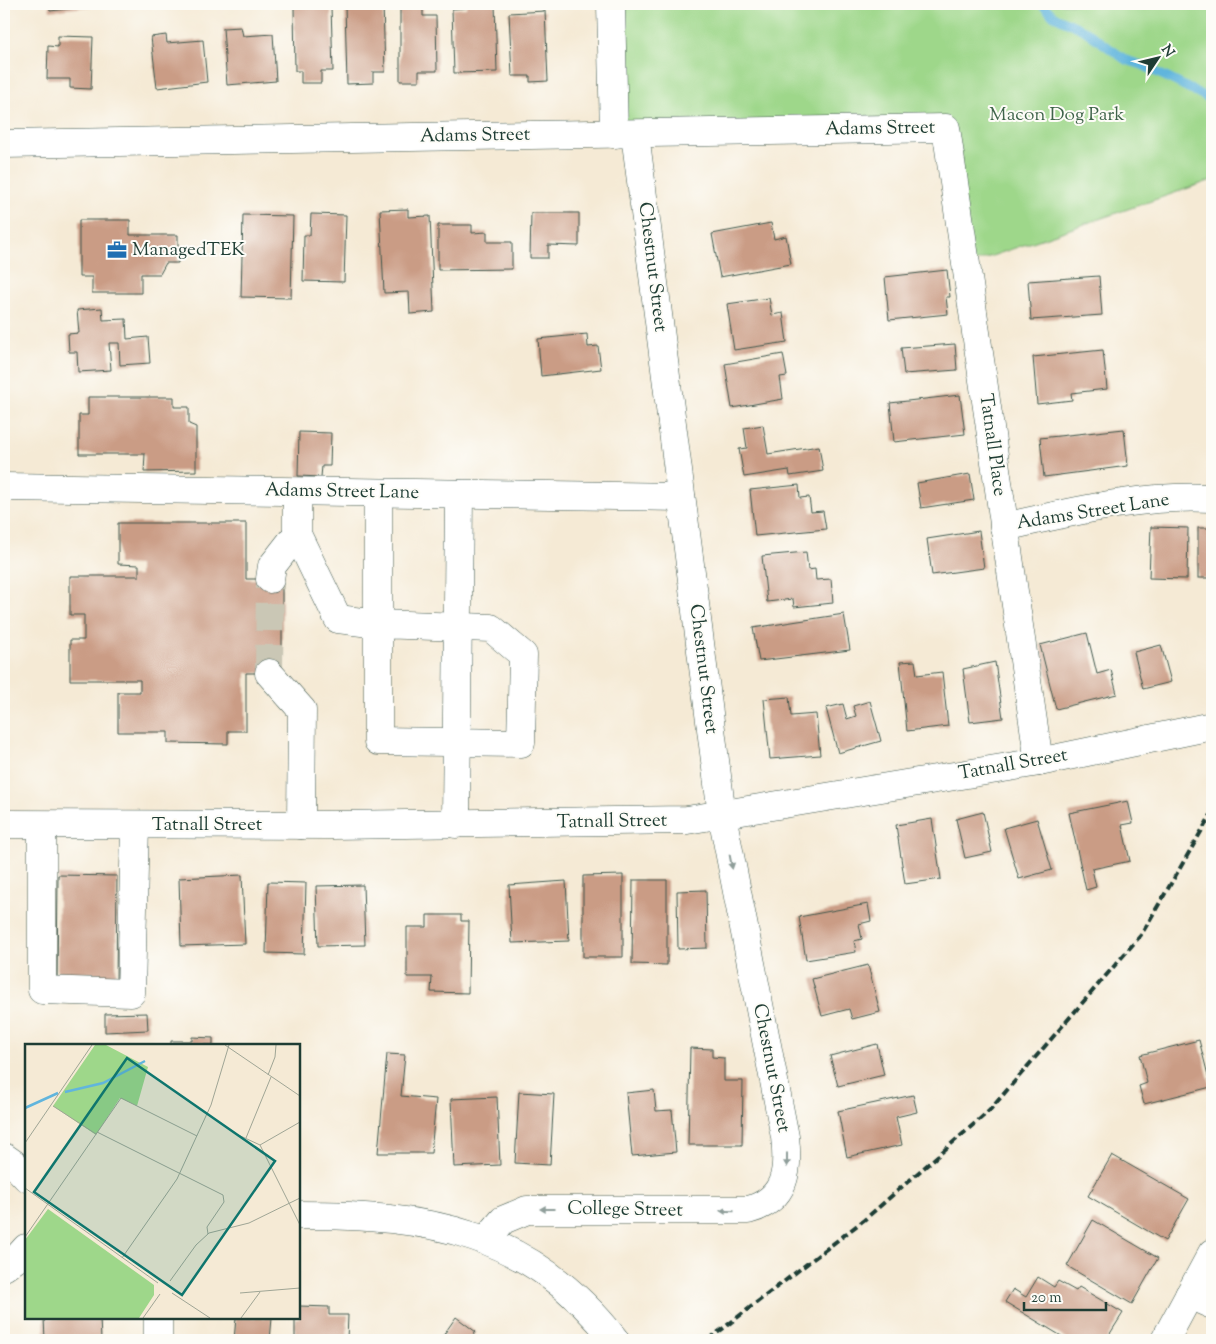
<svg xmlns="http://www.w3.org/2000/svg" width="1216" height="1344" font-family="'Sorts Mill Goudy',serif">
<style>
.green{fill:#9ed78a;stroke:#5e8a5f}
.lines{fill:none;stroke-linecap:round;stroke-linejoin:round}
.stream{stroke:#61b5dd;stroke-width:9}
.building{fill:#ca9c85}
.minor-tunnel{stroke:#cac7b5;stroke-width:28;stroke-dasharray:28 14;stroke-linecap:butt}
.minor-casing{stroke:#3f574c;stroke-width:29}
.minor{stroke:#fff;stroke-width:28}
.rail{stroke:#1f3d34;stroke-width:4;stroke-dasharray:8 4;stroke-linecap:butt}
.oneway{fill:#8f9e9a}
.labels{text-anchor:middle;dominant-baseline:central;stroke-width:4;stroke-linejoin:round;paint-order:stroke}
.park-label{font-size:19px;fill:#3f644a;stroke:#fdfcf7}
.street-label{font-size:19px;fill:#1f3d34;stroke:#fdfcf7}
.poi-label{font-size:19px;fill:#1f3d34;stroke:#fdfcf7;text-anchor:start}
.inset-river{fill:none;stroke:#61b5dd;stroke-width:2.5}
.inset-road{fill:none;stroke:#9fa595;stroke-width:1}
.view{fill:#0f766e;fill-opacity:0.15;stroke:#0f766e;stroke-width:2.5}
.inset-edge{fill:none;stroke:#1f3d34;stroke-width:2.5}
</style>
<rect width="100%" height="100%" fill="#fdfcf7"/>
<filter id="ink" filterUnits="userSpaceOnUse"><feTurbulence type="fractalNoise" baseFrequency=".02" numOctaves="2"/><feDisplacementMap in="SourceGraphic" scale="10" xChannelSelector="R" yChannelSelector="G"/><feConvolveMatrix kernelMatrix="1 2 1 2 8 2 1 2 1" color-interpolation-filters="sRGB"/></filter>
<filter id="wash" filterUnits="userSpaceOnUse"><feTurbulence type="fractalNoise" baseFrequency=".0096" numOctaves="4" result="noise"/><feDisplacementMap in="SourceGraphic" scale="20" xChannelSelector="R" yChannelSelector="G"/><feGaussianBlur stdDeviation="1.12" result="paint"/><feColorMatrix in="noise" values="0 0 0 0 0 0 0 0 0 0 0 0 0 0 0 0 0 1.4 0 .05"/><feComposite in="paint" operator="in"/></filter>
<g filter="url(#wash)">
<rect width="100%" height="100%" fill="#f5ead5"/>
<polygon class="green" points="612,4 1212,4 1212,180 963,266 945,125 614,135"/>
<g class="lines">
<polyline class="stream" points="1042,4 1054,16 1084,30 1126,60 1142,65 1212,100"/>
</g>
<g id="blocks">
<g class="building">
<polygon points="49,4 103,4 103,5 50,11"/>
<polygon points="345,4 383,4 385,72 373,72 373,83 347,84"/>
<polygon points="400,4 423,4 423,16 436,16 437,71 419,71 419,81 400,81"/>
<polygon points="466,4 495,4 497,72 454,73 452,9 466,8"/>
<polygon points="294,7 331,7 333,71 321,71 321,83 301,83 301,71 295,71"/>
<polygon points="545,11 548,81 530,82 530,76 512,76 509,13"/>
<polygon points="241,27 243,36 273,34 276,81 227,85 223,28"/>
<polygon points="166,35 167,43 203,40 207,82 157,88 151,37"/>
<polygon points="58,36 93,37 91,89 70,88 70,79 47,79 48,46 58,47"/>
<polygon points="408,209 408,217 430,216 434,312 410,314 409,292 384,293 380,210"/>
<polygon points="531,213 579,213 579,246 548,245 548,258 530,258"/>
<polygon points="311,214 346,215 344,282 303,281 304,235 310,235"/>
<polygon points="243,215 293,216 291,298 241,297"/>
<polygon points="79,220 130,220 130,235 178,235 178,263 166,263 160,274 141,274 141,293 92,293 92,277 79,277"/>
<polygon points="771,223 774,239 786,236 791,264 720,277 712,234"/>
<polygon points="438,225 472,225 472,233 487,232 487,242 512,242 512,269 438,270"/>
<polygon points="947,270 950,297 946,297 948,314 889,320 885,277"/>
<polygon points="1099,276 1102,315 1031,320 1028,281"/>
<polygon points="769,298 772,315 783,313 787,342 734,350 727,304"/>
<polygon points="102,308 103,320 126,319 127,339 148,337 150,363 120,365 119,343 109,343 111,370 78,372 77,352 69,352 68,334 79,333 77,310"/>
<polygon points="587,334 588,347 598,346 601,369 541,376 538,339"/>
<polygon points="955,344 957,370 904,374 901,348"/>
<polygon points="1103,350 1107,389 1071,393 1072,400 1037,404 1033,357"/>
<polygon points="783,354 787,376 780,377 783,399 732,408 725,364"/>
<polygon points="960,395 965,434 894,442 890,403"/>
<polygon points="88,397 174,397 174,407 189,407 189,424 196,427 196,471 144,472 145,454 79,454 79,415 88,415"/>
<polygon points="763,425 768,454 819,446 823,471 790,476 789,470 744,477 739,449 747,448 744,428"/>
<polygon points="1124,429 1128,466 1044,477 1040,438"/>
<polygon points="299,432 331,433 330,466 322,466 321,477 298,476"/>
<polygon points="970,474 974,500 921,508 917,483"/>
<polygon points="799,485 800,498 809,497 811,512 823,511 826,529 755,536 750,490"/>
<polygon points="118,523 246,523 246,579 282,579 282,673 246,673 246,731 228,731 228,744 168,743 168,732 118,732 118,692 140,692 140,680 70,680 70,640 84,640 84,615 70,615 70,576 139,576 139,565 118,564"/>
<polygon points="1151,527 1188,528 1187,579 1149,578"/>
<rect x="1198" y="528" width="14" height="50"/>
<polygon points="979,531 984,568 932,575 927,539"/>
<polygon points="806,552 808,570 815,569 816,580 831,579 833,603 794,607 793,599 767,602 762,556"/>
<polygon points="844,614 850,650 759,661 753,628"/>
<polygon points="1087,633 1097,674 1111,670 1117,694 1056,709 1040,645"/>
<polygon points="1161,645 1171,682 1143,689 1134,652"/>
<polygon points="915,661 917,675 942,672 948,726 907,731 900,662"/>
<polygon points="995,662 1003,718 970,722 963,669"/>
<polygon points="789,697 791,716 816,714 820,755 770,759 764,699"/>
<polygon points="870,701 881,741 838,753 826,708 843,704 847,719 856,716 853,706"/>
<polygon points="1128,801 1133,823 1122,825 1130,861 1092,869 1096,887 1086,890 1069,813"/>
<polygon points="983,812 992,852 965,858 956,819"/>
<polygon points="932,819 941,879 905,884 896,825"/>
<polygon points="1037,819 1052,870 1019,879 1004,828"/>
<polygon points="58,875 117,876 116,986 57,985"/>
<polygon points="242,875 245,944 181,946 179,878"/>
<polygon points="623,875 623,957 583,957 583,876"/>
<polygon points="633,880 667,880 667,965 632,964"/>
<polygon points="566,881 569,941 512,943 509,885"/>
<polygon points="268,882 306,883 304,954 266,953"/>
<polygon points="363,885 365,945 318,946 316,886"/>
<polygon points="706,890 707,948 678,949 677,891"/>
<polygon points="868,904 871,921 859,924 862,939 854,941 856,952 806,960 799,917"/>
<polygon points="427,915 461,915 461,921 469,921 468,993 431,992 432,977 407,977 407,927 427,927"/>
<polygon points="868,965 880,1012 852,1019 849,1009 822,1016 812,979"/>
<polygon points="147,1013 148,1030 105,1032 105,1014"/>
<polygon points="192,1037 213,1038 213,1045 171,1045 171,1041 192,1041"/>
<polygon points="1199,1040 1211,1087 1144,1104 1139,1086 1147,1083 1140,1055"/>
<polygon points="877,1044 884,1075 838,1086 830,1056"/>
<polygon points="690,1048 712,1049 712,1057 724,1058 724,1081 743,1081 742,1145 688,1145"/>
<polygon points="387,1054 405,1055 401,1096 436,1099 431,1153 378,1153"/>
<polygon points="654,1090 656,1111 672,1110 676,1152 632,1156 626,1093"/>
<polygon points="519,1092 554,1094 550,1165 515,1163"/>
<polygon points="913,1095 917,1112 896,1117 902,1145 847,1157 838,1111"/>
<polygon points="497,1097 500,1165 454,1167 451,1099"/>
<polygon points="1112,1155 1189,1199 1165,1241 1088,1196"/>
<polygon points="1093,1220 1158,1258 1132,1304 1067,1266"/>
<polygon points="1038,1277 1054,1287 1058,1281 1076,1291 1079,1287 1123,1313 1106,1340 1068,1340 1005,1302 1013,1289 1026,1297"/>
<polygon points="299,1306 329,1307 329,1315 348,1315 347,1340 295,1340 295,1318 299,1318"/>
<polygon points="456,1317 476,1332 469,1340 440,1340"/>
<polygon points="44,1318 100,1318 101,1340 45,1340"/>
<polygon points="236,1318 272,1318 270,1340 234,1340"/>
</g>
</g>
</g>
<g filter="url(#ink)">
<use href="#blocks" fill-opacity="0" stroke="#3f574c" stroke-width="1"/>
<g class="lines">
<polyline class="minor-tunnel" points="269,673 270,579"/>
<defs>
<g id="minor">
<polyline points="611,4 614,134"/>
<polyline points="4,144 946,128 1039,762"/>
<polyline points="4,487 681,497"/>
<polyline points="297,492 297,534 338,619 378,624 491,628 523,655 521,743 378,741 378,493"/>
<path d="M1004,527C1072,512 1142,494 1212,498"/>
<polyline points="270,579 272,566 297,534"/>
<polyline points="269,673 302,710 301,825"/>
<polyline points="4,824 333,825 687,820 1039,762 1212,726"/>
<polyline points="456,824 459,494"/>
<polyline points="42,825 42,990 131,993 135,825"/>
<polyline points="4,1157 14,1164 26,1177"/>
<path d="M299,1215C430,1215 530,1231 615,1340"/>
<path d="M486,1240L503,1220L527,1210H748C786,1200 789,1171 785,1137L722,815L635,134"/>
<polyline points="4,1267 17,1258 26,1248"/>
<polyline points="1189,1295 1212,1305"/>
<polyline points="158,1318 158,1340"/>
<polyline points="1165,1340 1212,1253"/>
</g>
</defs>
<use href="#minor" class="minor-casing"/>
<use href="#minor" class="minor"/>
<polyline class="rail" points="708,1340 864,1220 989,1111 1141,935 1212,813"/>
</g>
<defs><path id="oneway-solid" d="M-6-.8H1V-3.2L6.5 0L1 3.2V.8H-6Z" transform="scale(1.25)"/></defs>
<g class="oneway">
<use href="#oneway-solid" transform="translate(731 862) rotate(79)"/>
<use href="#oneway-solid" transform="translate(787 1160) rotate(90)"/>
<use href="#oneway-solid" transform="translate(547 1209) rotate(180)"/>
<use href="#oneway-solid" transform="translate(727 1211) rotate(-179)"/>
</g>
</g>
<defs>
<symbol id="office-bare" viewBox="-9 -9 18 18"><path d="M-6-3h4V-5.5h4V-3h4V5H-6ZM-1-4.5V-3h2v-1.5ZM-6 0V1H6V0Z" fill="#1f6fb2" stroke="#fdfcf7" stroke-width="2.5" paint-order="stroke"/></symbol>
</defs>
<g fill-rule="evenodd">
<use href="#office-bare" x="103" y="236" width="28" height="28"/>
</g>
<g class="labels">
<g class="park-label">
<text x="1057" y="115">Macon Dog Park</text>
</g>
<g class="street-label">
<text transform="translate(880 129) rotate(-1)">Adams Street</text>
<text transform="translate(475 136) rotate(-1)">Adams Street</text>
<text transform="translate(652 267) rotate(83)">Chestnut Street</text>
<text transform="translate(992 445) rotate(82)">Tatnall Place</text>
<text transform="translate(342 492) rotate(1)">Adams Street Lane</text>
<text transform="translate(1093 512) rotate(-9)">Adams Street Lane</text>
<text transform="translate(703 669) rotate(83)">Chestnut Street</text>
<text transform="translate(1013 765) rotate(-10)">Tatnall Street</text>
<text transform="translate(612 822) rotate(-1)">Tatnall Street</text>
<text x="207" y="825">Tatnall Street</text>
<text transform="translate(771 1068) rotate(79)">Chestnut Street</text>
<text transform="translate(625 1210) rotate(1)">College Street</text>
</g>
<g class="poi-label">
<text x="132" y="250">ManagedTEK</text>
</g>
</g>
<g transform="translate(25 1044)">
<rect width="275" height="275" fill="#f5ead5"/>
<path d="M70,1H81L123,23L112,62L95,54L71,91L28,62ZM23,165L129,241V251L114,274H0V196Z" fill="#9ed78a"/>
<path class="inset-river" d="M40,48L78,39L120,17M0,64L33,49"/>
<path class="inset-road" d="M200,1L275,52M243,31L250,13L251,1M28,62L71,90M72,88L198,151L199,158L182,183L183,190M209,89L235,101L275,181M221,94L246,33M0,99L67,1M235,101L275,78M0,144L133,239M0,193L96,54L172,92M97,214L152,135L186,61L204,1M145,237L171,201L184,189L224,179L275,154M147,249L185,274M215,249L275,244M118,274L135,250M216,274L235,248"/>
<path class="view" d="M102,14L250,117L157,251L9,148Z"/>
<rect width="275" height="275" class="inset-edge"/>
</g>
<rect width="1216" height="1344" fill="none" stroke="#fdfcf7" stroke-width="20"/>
<g transform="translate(1158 58) rotate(55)" stroke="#fdfcf7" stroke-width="4" paint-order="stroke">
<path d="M0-4L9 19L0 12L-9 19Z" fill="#1f3d34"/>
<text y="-8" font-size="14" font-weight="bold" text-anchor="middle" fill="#1f3d34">N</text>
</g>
<path d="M1024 1302v8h82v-8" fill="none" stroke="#1f3d34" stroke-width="2.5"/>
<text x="1031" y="1302" font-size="15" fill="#1f3d34" stroke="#fdfcf7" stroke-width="4" paint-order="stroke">20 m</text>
</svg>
